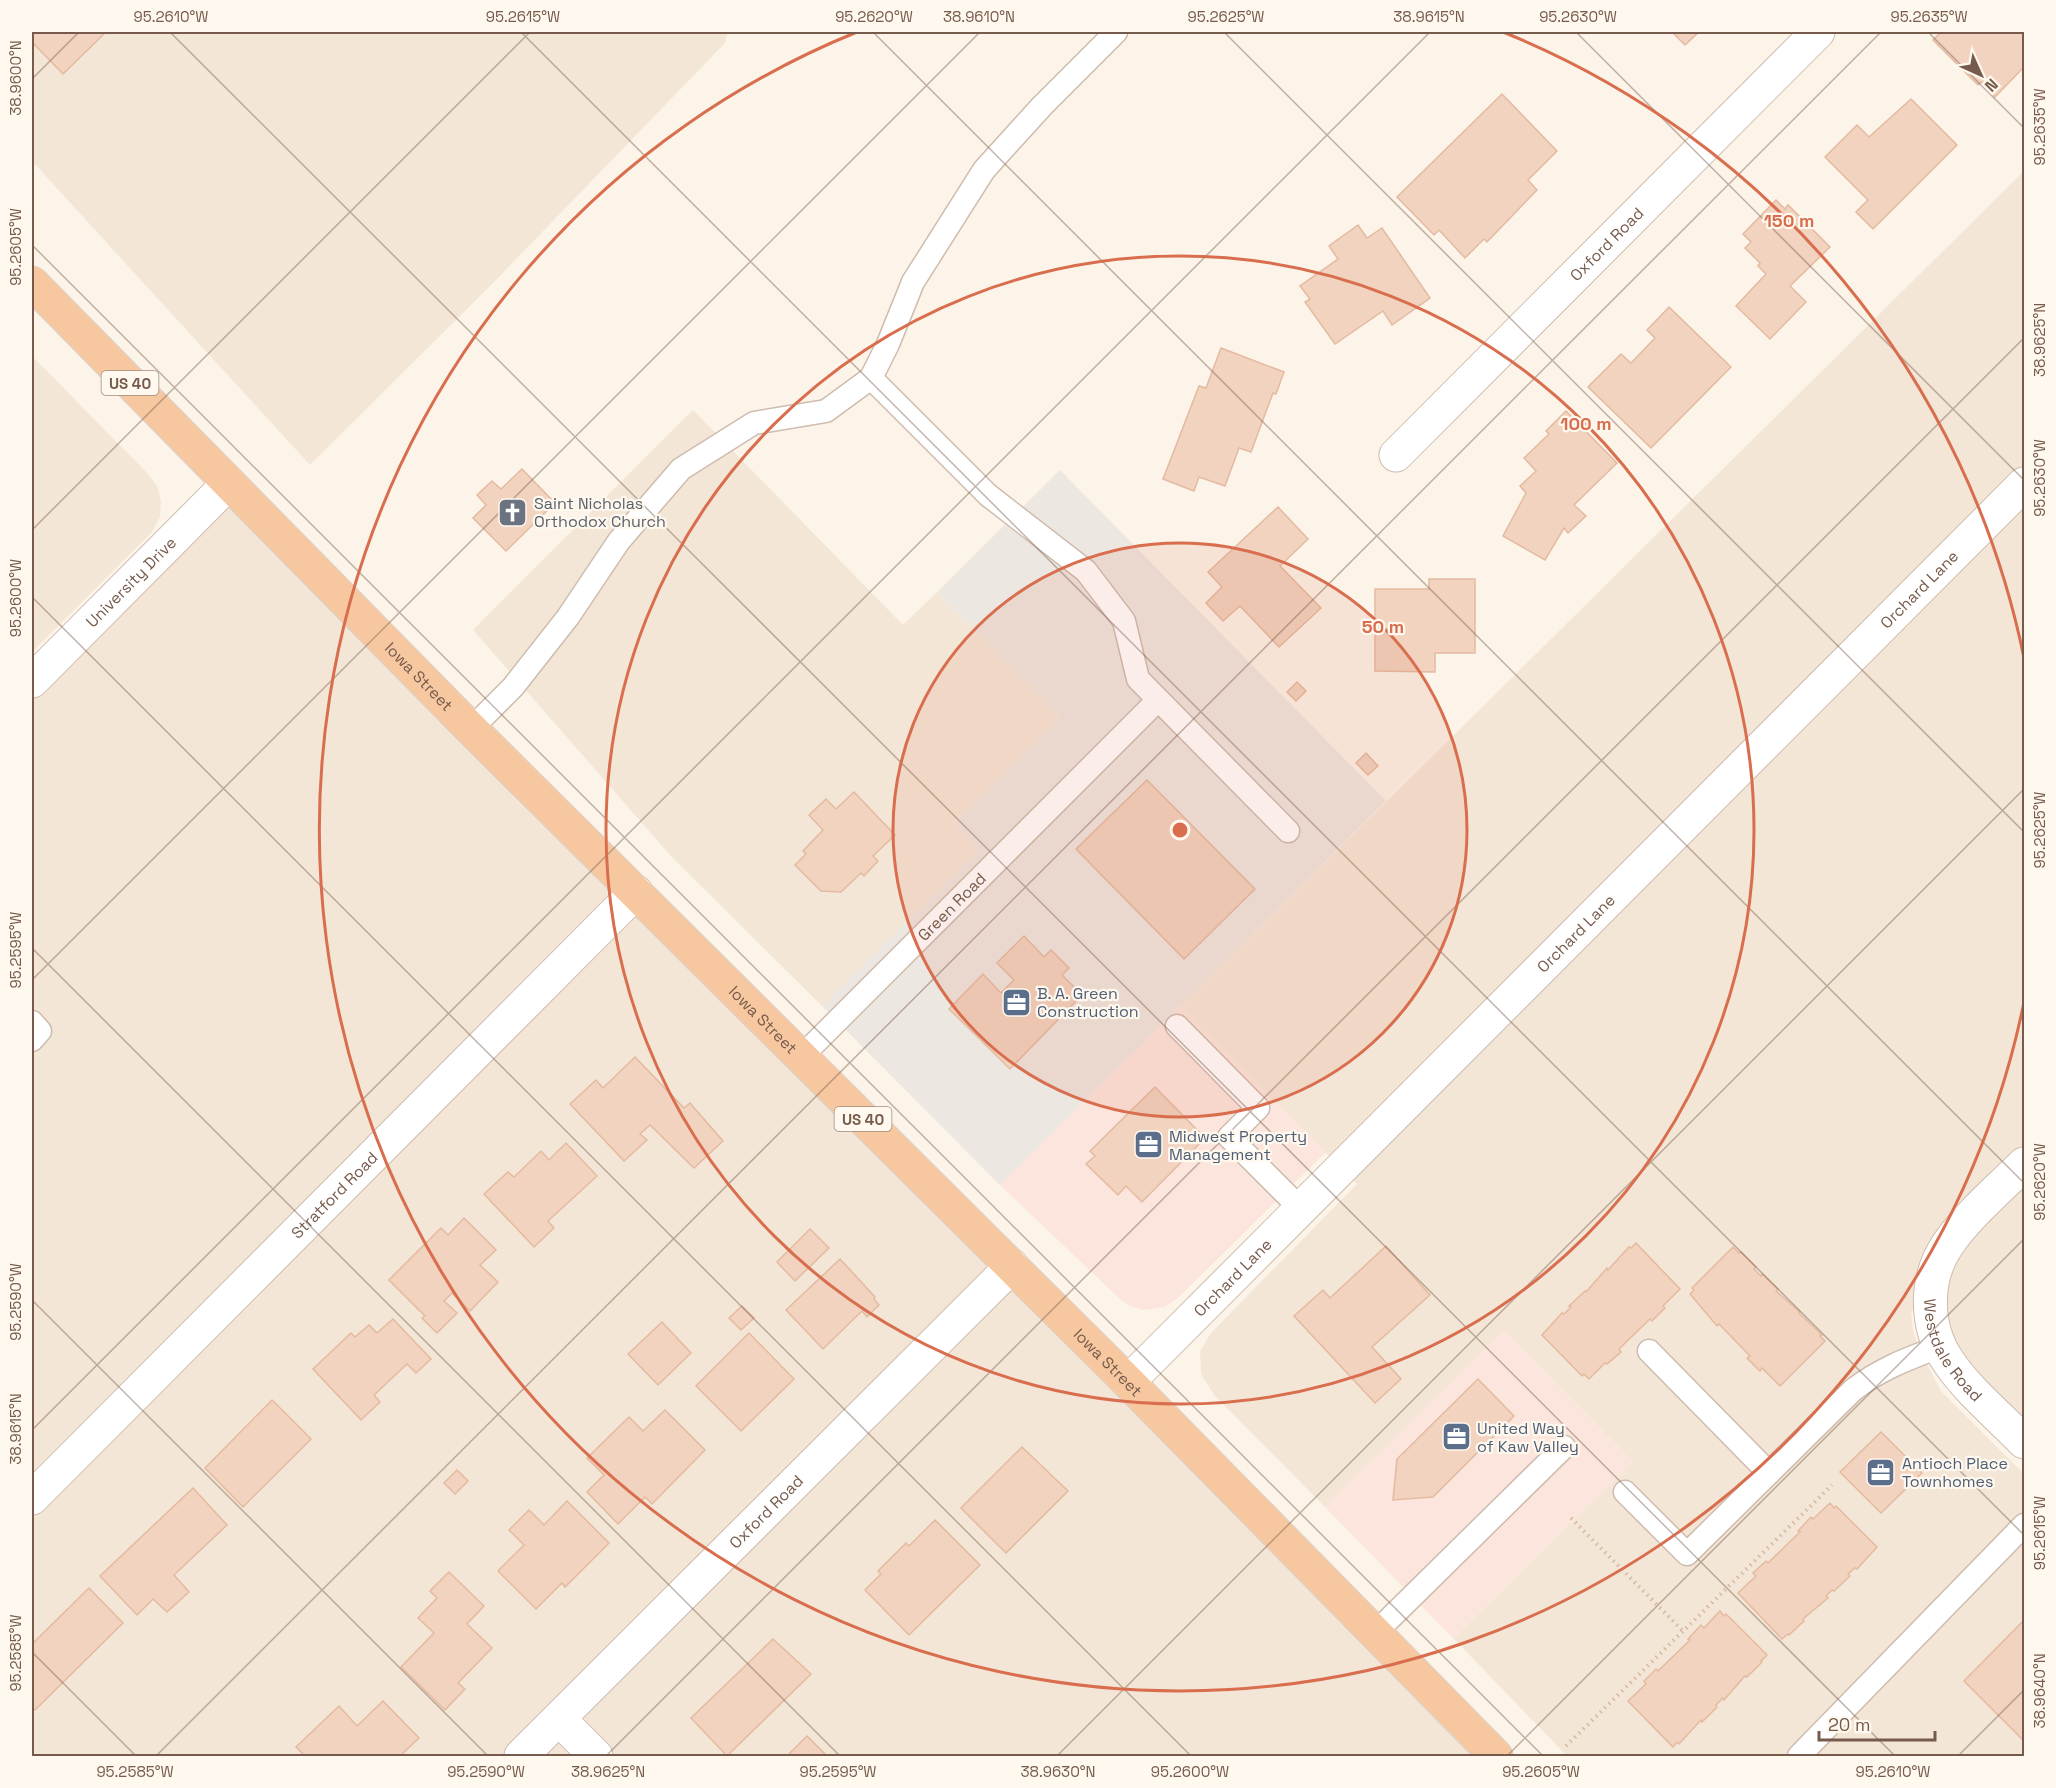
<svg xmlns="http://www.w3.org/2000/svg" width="2056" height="1788" font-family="'Space Grotesk',sans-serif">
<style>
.residential{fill:#f4e6d6}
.commercial{fill:#fce5dc}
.industrial{fill:#ede7e1}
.building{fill:#f1d3bf;stroke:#e4baa0;stroke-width:1.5}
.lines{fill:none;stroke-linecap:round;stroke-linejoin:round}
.service-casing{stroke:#cebcae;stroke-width:25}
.minor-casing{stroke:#cebcae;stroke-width:35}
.trunk-casing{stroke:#d9d1cd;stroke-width:35}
.path{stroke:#d7b7a2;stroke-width:4;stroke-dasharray:1.5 4.5;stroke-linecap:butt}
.service{stroke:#fff;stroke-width:22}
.minor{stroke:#fff;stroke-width:33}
.trunk{stroke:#f7c8a0;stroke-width:33}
.ticks{fill:none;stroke:#765b4c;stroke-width:1.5;stroke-opacity:0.45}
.ring{fill:none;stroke:#d96e4f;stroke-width:3}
.labels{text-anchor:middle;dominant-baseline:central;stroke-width:4.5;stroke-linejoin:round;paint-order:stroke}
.shield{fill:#fff8ee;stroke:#9f8a7d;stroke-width:1.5}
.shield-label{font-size:15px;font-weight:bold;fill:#765b4c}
.street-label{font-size:16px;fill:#765b4c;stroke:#fff8ee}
.worship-label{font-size:16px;fill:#5b616d;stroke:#fff8ee;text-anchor:start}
.service-label{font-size:16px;fill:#4e5e75;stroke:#fff8ee;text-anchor:start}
.centre{fill:#d96e4f;stroke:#fff8ee;stroke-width:3}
.ring-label{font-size:18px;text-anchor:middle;font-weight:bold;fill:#d96e4f;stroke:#fff8ee;stroke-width:4.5;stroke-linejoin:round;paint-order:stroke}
.neatline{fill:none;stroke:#765b4c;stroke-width:2}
.ticks-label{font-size:15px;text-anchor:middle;fill:#765b4c}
</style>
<rect width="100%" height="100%" fill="#fcf4e8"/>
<g class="residential">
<polygon points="32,32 728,32 725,43 492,284 310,465 32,161"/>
<polygon points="2024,171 2024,1442 1930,1308 1911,1311 1913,1330 1920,1351 1941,1391 2024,1474 2024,1756 1567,1756 1453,1638 1633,1462 1504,1331 1325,1507 1214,1395 1201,1374 1200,1351 1211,1333 1357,1184 1180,1006"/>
<polygon points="32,356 148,474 157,486 161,501 160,517 152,532 32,652"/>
<polygon points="693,410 903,625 937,592 1060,717 954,823 979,849 822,1006 670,855 473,630"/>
<polygon points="229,483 1496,1756 32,1756 32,681"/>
</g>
<g class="commercial">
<polygon points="1180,1006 1326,1152 1179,1297 1164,1307 1144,1310 1130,1306 1121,1300 1000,1185"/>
<polygon points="1504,1330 1633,1462 1453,1638 1325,1507"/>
</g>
<polygon class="industrial" points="1060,470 1386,801 1000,1185 822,1006 979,849 954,823 1060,717 937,592"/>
<g class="building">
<polygon points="32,32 106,32 63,74 32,42"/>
<polygon points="1672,32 1699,32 1685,45"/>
<polygon points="1941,32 2024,32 2024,67 1995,97 1981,82 1978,85 1933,40"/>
<polygon points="1502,94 1557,151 1528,180 1537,190 1487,242 1484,239 1465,258 1439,230 1434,235 1397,197"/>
<polygon points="1911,99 1957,145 1873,229 1856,212 1868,200 1825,157 1857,125 1869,137"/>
<polygon points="1776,200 1785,209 1788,205 1830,247 1790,286 1806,302 1770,339 1736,306 1766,274 1758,266 1760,263 1745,248 1751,242 1743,234"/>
<polygon points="1358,225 1367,238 1382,228 1430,298 1392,325 1383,311 1335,344 1305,302 1310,299 1300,286 1338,259 1329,246"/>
<polygon points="1669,307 1731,367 1651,448 1588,387 1621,354 1631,363 1655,338 1647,330"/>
<polygon points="1221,348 1284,372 1276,394 1273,393 1251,452 1239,448 1225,486 1199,477 1194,491 1163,479 1199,386 1206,388"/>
<polygon points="1566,411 1617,463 1574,505 1586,516 1568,533 1564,528 1545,560 1503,536 1526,493 1520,486 1536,471 1524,458 1549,434 1546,431"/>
<polygon points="522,469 555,503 506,551 473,518 486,505 477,495 492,481 501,489"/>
<polygon points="1278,507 1308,539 1280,566 1321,608 1279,647 1240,606 1223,621 1206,603 1222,587 1208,572"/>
<polygon points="1429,579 1475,579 1475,653 1435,653 1435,672 1375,671 1375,589 1429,589"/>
<polygon points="1297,682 1306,691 1296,701 1287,692"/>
<polygon points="1366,753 1378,766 1368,775 1356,763"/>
<polygon points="1147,780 1255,889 1184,959 1076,849"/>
<polygon points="854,792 895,835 873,856 878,861 864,876 861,873 841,892 821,891 795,865 806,854 803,851 823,830 809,815 826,799 836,809"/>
<polygon points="1024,936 1044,957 1051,950 1069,968 1062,975 1082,995 1010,1069 949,1009 983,974 1001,993 1014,980 997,963"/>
<polygon points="635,1057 684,1108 690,1103 723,1141 694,1168 650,1125 640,1134 647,1140 624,1161 570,1104 596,1080 603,1088"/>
<polygon points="1155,1087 1205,1138 1142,1202 1126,1186 1118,1195 1086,1164 1095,1156 1090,1151"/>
<polygon points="566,1143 597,1176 548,1221 554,1228 534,1247 484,1194 508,1172 514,1177 541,1151 549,1160"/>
<polygon points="464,1218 496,1250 480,1265 498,1282 470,1311 452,1293 444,1301 457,1313 437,1333 422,1318 425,1316 389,1280 441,1228 448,1235"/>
<polygon points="810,1229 829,1248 795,1281 777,1262"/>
<polygon points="1636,1243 1680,1289 1663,1306 1665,1308 1652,1321 1650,1319 1619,1349 1621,1352 1607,1364 1605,1363 1589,1379 1584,1374 1582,1376 1542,1335 1562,1313 1564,1314 1571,1307 1569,1306 1585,1291 1586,1292 1607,1268 1608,1270 1629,1247 1631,1248"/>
<polygon points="1386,1246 1430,1295 1372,1347 1401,1379 1375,1403 1294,1316 1323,1290 1330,1298"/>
<polygon points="1733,1247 1739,1253 1741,1252 1756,1267 1754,1269 1761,1276 1762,1274 1778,1289 1776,1291 1800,1312 1799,1313 1822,1335 1820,1336 1825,1341 1780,1386 1762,1368 1760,1371 1747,1358 1750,1356 1719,1324 1717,1326 1690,1294 1694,1290 1692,1288"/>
<polygon points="840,1259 875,1297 874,1299 879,1305 867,1317 862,1311 823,1349 786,1310"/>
<polygon points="742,1306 754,1318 741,1330 729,1318"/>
<polygon points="393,1319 431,1359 416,1373 407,1364 374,1395 380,1402 361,1420 313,1369 351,1333 355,1337 369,1325 377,1333"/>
<polygon points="662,1322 691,1353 658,1385 628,1354"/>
<polygon points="749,1333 794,1379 741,1431 696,1386"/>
<polygon points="1478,1379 1514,1416 1433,1497 1393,1500 1397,1459"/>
<polygon points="272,1400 311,1439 243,1507 205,1468"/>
<polygon points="665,1410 705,1450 652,1504 645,1497 618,1524 587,1492 604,1475 587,1458 629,1417 643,1431"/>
<polygon points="1881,1432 1922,1473 1881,1513 1840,1472"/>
<polygon points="1022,1447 1068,1491 1006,1553 961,1508"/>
<polygon points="457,1470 468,1481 455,1494 444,1483"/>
<polygon points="193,1488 227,1525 174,1575 189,1592 167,1612 153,1599 137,1615 100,1576"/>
<polygon points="567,1501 609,1543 565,1587 562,1583 536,1609 498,1571 524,1545 509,1530 529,1510 544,1525"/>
<polygon points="1830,1503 1834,1508 1836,1506 1877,1547 1857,1569 1855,1568 1848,1574 1850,1576 1834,1591 1832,1590 1826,1596 1828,1598 1803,1619 1804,1621 1789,1635 1788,1634 1782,1639 1738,1593 1756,1576 1753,1573 1766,1561 1768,1563 1800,1532 1798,1531 1811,1517 1813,1519"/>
<polygon points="935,1520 980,1565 909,1635 865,1590 881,1574 878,1571 906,1543 909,1546"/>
<polygon points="449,1572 484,1606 467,1624 492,1648 458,1683 465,1689 445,1710 401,1667 434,1633 418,1618 437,1598 430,1591"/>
<polygon points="89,1588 123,1623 35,1710 32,1707 32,1644"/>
<polygon points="1720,1611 1724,1616 1726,1614 1767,1655 1761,1661 1762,1662 1747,1677 1745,1676 1724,1700 1723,1698 1716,1705 1717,1707 1702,1722 1701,1720 1679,1744 1677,1742 1673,1747 1628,1701 1646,1684 1644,1681 1656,1669 1658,1671 1690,1640 1688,1639 1701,1625 1704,1628"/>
<polygon points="2024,1620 2024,1741 1964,1681"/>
<polygon points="773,1639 811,1674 727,1756 691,1718"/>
<polygon points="383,1701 419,1738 400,1756 305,1756 296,1747 339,1706 357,1726"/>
<polygon points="807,1736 827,1756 787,1756"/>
</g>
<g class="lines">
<defs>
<g id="service">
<polyline points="871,378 988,495 1086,571 1124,621 1138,679 1288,831"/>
<polyline points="471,729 513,687 568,617 619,541 681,469 754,423 826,411 871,378 888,344 913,282 984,170 1042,106 1116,32"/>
<polyline points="32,1022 40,1031 32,1040"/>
<polyline points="1177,1026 1258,1108 1229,1137 1301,1209"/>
<path id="s1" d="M801,1057L1158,700"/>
<polyline points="1649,1351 1769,1473"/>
<path d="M1625,1492L1687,1554L1853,1390C1880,1369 1907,1359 1939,1347"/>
<polyline points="1375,1633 1564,1447"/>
<polyline points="1799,1756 2024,1525"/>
</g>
<g id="minor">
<path id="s2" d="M1396,455L1818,32"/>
<path id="s3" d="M32,681L229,483"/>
<path id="s4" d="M2024,1164C1999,1189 1969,1214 1948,1244C1924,1279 1925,1327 1948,1361C1968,1391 1999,1416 2024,1442"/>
<path id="s5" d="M1128,1382L2024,484"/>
<path id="s6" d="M32,1498L636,892"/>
<polyline points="559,1719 596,1756"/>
<path id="s7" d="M521,1756L1012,1266"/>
</g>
<g id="trunk">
<path id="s8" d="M32,283L471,729L1128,1382L1496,1756"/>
</g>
</defs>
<use href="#service" class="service-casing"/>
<use href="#minor" class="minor-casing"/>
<use href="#trunk" class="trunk-casing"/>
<g class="path">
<polyline points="1571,1518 1683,1631"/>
<polyline points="1566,1746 1832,1485"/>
</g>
<use href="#service" class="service"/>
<use href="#minor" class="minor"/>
<use href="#trunk" class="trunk"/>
</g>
<path class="ticks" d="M170,32L1895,1756M521,32L2024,1535M873,32L2024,1183M1224,32L2024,832M1576,32L2024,480M1928,32L2024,128M32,79L79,32M32,245L1543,1756M32,530L530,32M32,597L1191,1756M32,948L840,1756M32,980L980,32M32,1300L488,1756M32,1430L1430,32M32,1652L136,1756M156,1756L1881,32M606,1756L2024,338M1057,1756L2024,789M1507,1756L2024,1239M1958,1756L2024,1690"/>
<circle cx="1180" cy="830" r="287" fill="#d96e4f" fill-opacity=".12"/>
<g class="ring">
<circle cx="1180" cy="830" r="287"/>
<circle cx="1180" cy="830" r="574"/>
<path d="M2024 1002A861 861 0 1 1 857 32M1503 32A861 861 0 0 1 2024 658"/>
</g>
<defs>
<symbol id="church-square" viewBox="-11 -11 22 22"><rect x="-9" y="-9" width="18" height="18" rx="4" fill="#6b7280" stroke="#fff8ee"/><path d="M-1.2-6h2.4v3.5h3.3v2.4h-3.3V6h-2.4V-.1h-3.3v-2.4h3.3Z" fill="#fff"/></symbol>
<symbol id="office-square" viewBox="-11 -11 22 22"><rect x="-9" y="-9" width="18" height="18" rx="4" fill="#5c6f8a" stroke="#fff8ee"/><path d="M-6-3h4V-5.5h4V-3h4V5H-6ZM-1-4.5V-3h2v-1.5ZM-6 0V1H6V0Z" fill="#fff"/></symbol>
</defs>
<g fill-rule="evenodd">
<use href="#church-square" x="496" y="496" width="33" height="33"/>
<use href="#office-square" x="1000" y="986" width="33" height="33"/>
<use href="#office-square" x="1132" y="1128" width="33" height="33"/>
<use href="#office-square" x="1440" y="1420" width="33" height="33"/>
<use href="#office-square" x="1864" y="1456" width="33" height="33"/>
</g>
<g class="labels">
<g class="shield">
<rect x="101.5" y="371" width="57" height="24" rx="4.5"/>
<rect x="834.5" y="1107" width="57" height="24" rx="4.5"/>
</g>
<g class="shield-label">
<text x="130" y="383">US 40</text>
<text x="863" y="1119">US 40</text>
</g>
<g class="street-label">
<text stroke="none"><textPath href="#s2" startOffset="298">Oxford Road</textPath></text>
<text stroke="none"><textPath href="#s3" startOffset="140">University Drive</textPath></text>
<text stroke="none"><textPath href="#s5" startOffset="1120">Orchard Lane</textPath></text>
<text stroke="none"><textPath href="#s8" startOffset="552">Iowa Street</textPath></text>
<text stroke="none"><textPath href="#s1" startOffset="213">Green Road</textPath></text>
<text stroke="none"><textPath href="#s5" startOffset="634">Orchard Lane</textPath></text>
<text stroke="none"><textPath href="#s8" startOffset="1038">Iowa Street</textPath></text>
<text stroke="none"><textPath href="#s6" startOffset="428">Stratford Road</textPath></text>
<text stroke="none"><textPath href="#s5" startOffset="148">Orchard Lane</textPath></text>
<text stroke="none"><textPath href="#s4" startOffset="226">Westdale Road</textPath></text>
<text stroke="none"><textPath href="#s8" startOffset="1524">Iowa Street</textPath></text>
<text stroke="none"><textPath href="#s7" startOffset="346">Oxford Road</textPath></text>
</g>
<g class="worship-label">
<text x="534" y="503">Saint Nicholas<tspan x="534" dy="18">Orthodox Church</tspan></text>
</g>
<g class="service-label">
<text x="1037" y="993">B. A. Green<tspan x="1037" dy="18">Construction</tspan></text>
<text x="1169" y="1136">Midwest Property<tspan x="1169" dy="18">Management</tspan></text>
<text x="1477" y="1428">United Way<tspan x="1477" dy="18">of Kaw Valley</tspan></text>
<text x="1902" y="1463">Antioch Place<tspan x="1902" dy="18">Townhomes</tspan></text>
</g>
</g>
<circle cx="1180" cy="830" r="9" class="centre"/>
<g class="ring-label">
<text x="1789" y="227">150 m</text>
<text x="1586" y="430">100 m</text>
<text x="1383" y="633">50 m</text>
</g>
<rect width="2056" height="1788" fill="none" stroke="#fff8ee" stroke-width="66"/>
<g transform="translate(1981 75) rotate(135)" stroke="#fff8ee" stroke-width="4.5" paint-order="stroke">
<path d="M0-4.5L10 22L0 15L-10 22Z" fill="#765b4c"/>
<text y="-9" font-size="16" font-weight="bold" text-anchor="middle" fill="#765b4c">N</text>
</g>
<path d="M1819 1731v9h116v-9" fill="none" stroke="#765b4c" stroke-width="3"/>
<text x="1828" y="1731" font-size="18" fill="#765b4c" stroke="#fff8ee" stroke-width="4.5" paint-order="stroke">20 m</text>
<rect x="33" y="33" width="1990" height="1722" class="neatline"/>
<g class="ticks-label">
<text x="171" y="22">95.2610°W</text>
<text x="523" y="22">95.2615°W</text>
<text x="874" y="22">95.2620°W</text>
<text x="979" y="22">38.9610°N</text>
<text x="1226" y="22">95.2625°W</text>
<text x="1429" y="22">38.9615°N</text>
<text x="1578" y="22">95.2630°W</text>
<text x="1929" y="22">95.2635°W</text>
<text transform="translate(16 78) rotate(-90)" y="5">38.9600°N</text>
<text transform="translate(2040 127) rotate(-90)" y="5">95.2635°W</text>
<text transform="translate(16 247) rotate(-90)" y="5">95.2605°W</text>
<text transform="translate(2040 340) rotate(-90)" y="5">38.9625°N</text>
<text transform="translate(2040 478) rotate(-90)" y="5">95.2630°W</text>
<text transform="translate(16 598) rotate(-90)" y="5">95.2600°W</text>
<text transform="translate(2040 830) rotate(-90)" y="5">95.2625°W</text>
<text transform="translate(16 950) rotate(-90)" y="5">95.2595°W</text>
<text transform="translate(2040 1182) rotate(-90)" y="5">95.2620°W</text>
<text transform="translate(16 1302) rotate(-90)" y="5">95.2590°W</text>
<text transform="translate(16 1429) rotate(-90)" y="5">38.9615°N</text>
<text transform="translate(2040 1533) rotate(-90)" y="5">95.2615°W</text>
<text transform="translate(16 1653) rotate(-90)" y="5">95.2585°W</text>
<text transform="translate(2040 1691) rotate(-90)" y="5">38.9640°N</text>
<text x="135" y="1777">95.2585°W</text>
<text x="486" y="1777">95.2590°W</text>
<text x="608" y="1777">38.9625°N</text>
<text x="838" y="1777">95.2595°W</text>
<text x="1058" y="1777">38.9630°N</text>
<text x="1190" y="1777">95.2600°W</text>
<text x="1541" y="1777">95.2605°W</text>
<text x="1893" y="1777">95.2610°W</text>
</g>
</svg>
